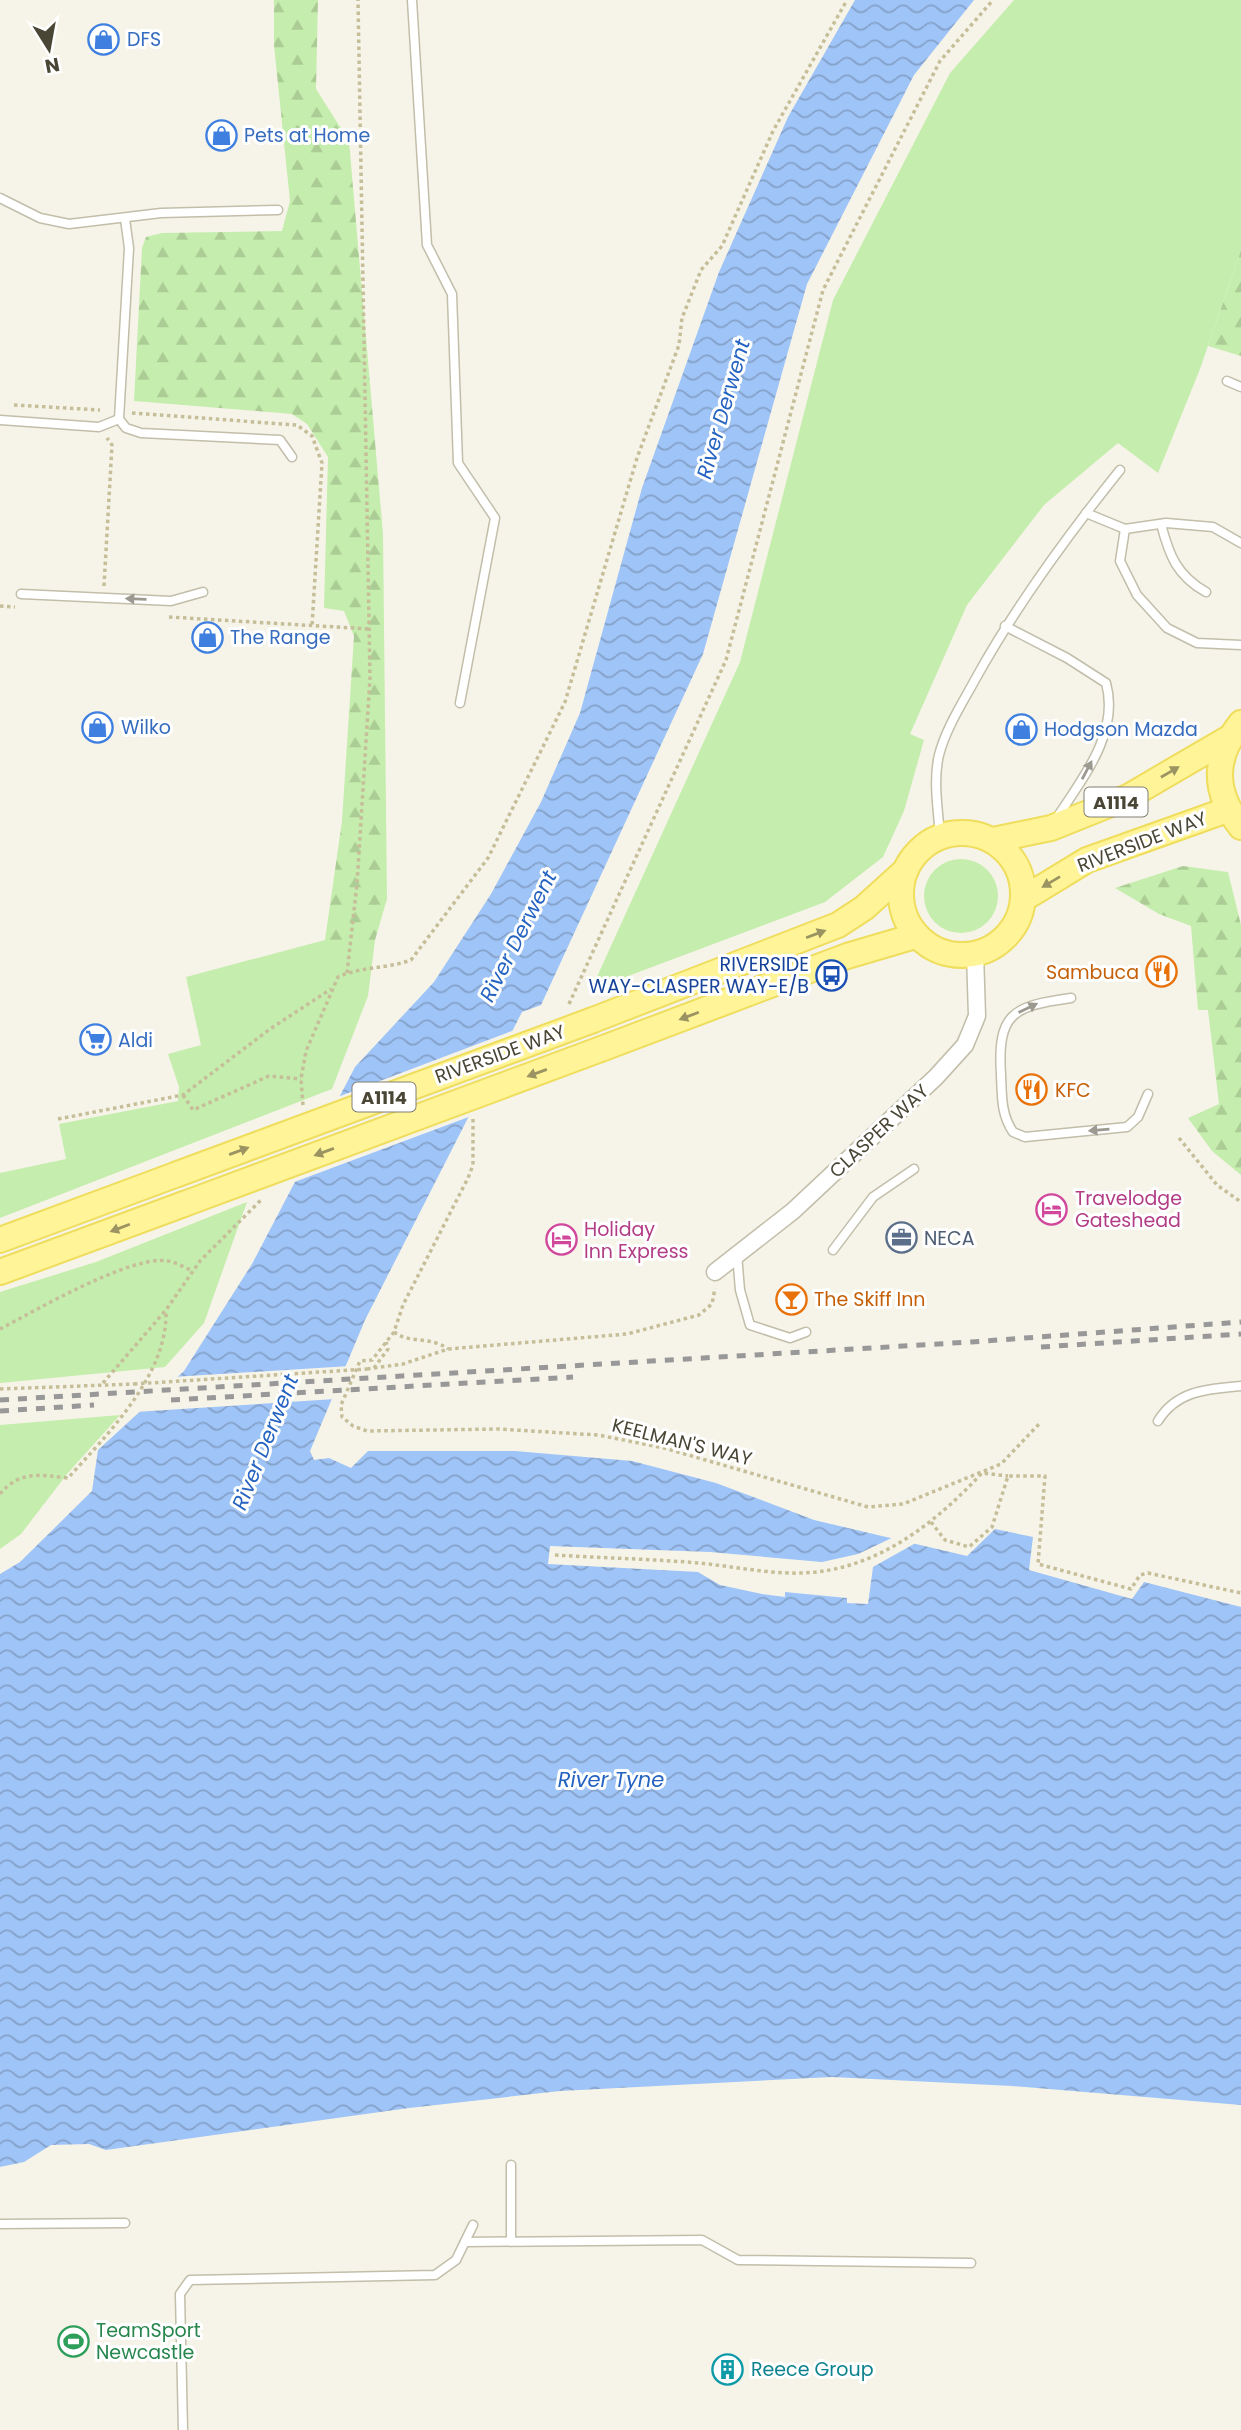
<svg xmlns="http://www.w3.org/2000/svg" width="1241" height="2430" font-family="Poppins,sans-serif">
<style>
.grass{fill:#c5edad}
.forest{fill:url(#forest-firs)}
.water{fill:url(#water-waves)}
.pier{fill:#f6f4e8}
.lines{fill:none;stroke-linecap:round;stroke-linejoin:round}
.service-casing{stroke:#c2beaa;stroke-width:11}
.minor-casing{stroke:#c2beaa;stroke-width:19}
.primary-casing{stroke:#efdd5d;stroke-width:28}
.path{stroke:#c5be99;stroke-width:3.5;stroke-dasharray:3.5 3.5;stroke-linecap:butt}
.service{stroke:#fff;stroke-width:8}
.minor{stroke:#fff;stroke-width:16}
.primary{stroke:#fff498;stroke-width:24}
.rail{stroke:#989898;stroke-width:5;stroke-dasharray:9 9;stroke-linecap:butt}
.primary-bridge-casing{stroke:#efdd5d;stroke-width:28;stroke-linecap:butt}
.path-bridge{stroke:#c5be99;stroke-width:3.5;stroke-dasharray:3.5 3.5;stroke-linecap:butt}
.primary-bridge{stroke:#fff498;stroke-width:24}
.oneway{fill:#9b9990}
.oneway2{fill:#9b9462}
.labels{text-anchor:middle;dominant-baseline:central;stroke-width:6;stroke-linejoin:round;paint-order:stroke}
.shield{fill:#fff;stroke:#807e72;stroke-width:2}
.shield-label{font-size:18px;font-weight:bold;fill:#4a4636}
.shop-label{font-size:19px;fill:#366cbe;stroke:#fff;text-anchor:start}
.street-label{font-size:19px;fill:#4a4636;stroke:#fff}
.transit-label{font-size:19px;fill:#164399;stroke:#fff;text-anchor:end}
.food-label{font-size:19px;fill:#c56008;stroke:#fff;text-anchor:start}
.hotel-label{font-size:19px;fill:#b23c85;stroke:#fff;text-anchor:start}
.service-label{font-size:19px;fill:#4e5e75;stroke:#fff;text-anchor:start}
.leisure-label{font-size:19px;fill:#27864d;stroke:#fff;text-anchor:start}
.culture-label{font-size:19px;fill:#0d838f;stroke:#fff;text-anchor:start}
.water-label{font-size:21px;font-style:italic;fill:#2463c1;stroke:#fff}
</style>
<defs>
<pattern id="forest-firs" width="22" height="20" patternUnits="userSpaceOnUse" patternTransform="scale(1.75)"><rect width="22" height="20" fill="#c5edad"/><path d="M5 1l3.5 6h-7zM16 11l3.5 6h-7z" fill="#abcd95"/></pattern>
<pattern id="water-waves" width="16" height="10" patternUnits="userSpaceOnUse" patternTransform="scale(1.75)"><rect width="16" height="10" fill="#9fc4f7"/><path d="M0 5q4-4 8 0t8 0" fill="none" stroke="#84a1c9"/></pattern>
</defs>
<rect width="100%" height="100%" fill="#f6f4e8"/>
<g class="grass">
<polygon points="1014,0 1241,0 1241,250 1200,369 1158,473 1118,443 1044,505 967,605 910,734 924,740 904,811 883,857 825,902 591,990 740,662 833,300 950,73"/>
<circle cx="961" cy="896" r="37"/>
<polygon points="325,940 375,940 368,996 332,1089 0,1218 0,1173 66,1159 59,1124 178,1101 179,1087 168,1054 201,1045 186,977"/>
<polygon points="247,1202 204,1323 165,1367 0,1383 0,1292 96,1262"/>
<polygon points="120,1415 67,1474 21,1534 0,1549 0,1425"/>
</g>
<g class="forest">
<polygon points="274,0 318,0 316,89 349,141 383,534 387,899 375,940 325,940 342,821 354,636 344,611 324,608 328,457 307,424 292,414 134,401 142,248 146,237 162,233 282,231 290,201 274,45"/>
<polygon points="1241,250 1241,356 1208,346"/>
<polygon points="1183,866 1228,872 1241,925 1241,1175 1212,1151 1188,1118 1219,1104 1208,1010 1198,1010 1191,926 1159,914 1115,888"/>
</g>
<polygon class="water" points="855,0 974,0 914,75 807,284 703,654 541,1005 522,1012 365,1320 310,1451 314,1460 329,1458 351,1468 368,1451 515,1451 632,1461 716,1483 814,1520 967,1556 995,1529 1033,1537 1029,1570 1132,1599 1144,1582 1241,1607 1241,2105 1012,2086 832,2077 560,2091 409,2108 106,2150 89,2144 51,2145 24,2162 0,2167 0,1574 20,1562 92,1491 98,1450 184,1371 252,1264 355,1067 434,982 491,894 541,802 580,713 642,488 719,272 788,117"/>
<g class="pier">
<polygon points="517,1029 474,1115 289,1184 335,1098"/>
<polygon points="350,1366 335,1399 135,1412 172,1377"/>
<polygon points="898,1535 921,1540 873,1567 868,1604 847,1603 847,1598 785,1592 785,1597 762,1594 720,1585 698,1572 548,1564 550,1546 710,1552 822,1562 858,1554"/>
</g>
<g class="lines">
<defs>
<g id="service">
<polyline points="412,0 427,245 452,294 458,463 495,518 460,703"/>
<polyline points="0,198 40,218 69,224 161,213 278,210"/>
<polyline points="125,219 129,248 119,419 126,428 141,433 280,440 292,457"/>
<polyline points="1227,381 1241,387"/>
<polyline points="0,420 99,427 119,419"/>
<polyline points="1086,513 1125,529 1166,523 1213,527 1241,543"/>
<path d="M1161,524C1169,555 1177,576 1206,592"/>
<polyline points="1125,529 1120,561 1137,595 1167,628 1197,643 1241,645"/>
<polyline points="21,594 171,601 203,592"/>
<path d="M1005,626L1067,658L1106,683C1120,733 1082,779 1056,819"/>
<path d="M940,835C938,810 933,780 939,755C946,728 963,702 976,678C1017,604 1067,536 1120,470"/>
<path d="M1071,998C1013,1006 997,1013 1001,1075C1002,1097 1001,1114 1013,1132L1025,1137L1127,1127L1138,1117L1148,1094"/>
<polyline points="833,1250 873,1197 914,1169"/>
<polyline points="737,1254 740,1290 750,1325 790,1338 806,1332"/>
<path d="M1158,1421C1177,1390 1208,1389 1241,1386"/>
<polyline points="0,2224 125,2223"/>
<polyline points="511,2239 511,2165"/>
<polyline points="465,2242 702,2240 738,2260 971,2263"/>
<polyline points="183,2430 180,2294 190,2280 435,2275 456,2260 473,2225"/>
</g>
<polyline id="minor" points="715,1272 793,1211 936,1077 965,1045 977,1016 975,953"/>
<g id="primary">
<path d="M1241,723C1213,758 1213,792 1241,827"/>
<circle cx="962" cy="894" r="61"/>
<polyline points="993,840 1051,828 1128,797 1229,738"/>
<polyline points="1023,899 1087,860 1227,810"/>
<polyline points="593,1020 838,925 864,908 906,870"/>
<polyline points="601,1049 847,956 915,936"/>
<polyline points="0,1240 175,1175"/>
<polyline points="0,1272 184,1204"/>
</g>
</defs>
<use href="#service" class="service-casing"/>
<use href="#minor" class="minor-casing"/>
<use href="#primary" class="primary-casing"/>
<g class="path">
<polyline points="14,405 100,410"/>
<polyline points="132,413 297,425 312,436 322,463 312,626"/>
<polyline points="104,586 112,445 107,438"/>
<polyline points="0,606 15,607"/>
<polyline points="169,617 370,629"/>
<polyline points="347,973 357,884 370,678 358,0"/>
<polyline points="569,1004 726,660 823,290 940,61 993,0"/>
<polyline points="183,1095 193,1110 269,1076 301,1079"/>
<path d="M303,1105L301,1079L306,1051L338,977C363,966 386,969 411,960L488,858L565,702L637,458L679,345L682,318L701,270L722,246L773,131L847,0"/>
<polyline points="58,1119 183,1095 270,1029 331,989"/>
<polyline points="473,1119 473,1165 468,1178 403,1305 394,1332 372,1360 360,1361 341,1405 342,1417 353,1426 367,1431 498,1429 598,1435 664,1448 868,1507 903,1504 1001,1464 1040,1423"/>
<polyline points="1179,1138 1217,1185 1241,1202"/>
<path d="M0,1329C35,1311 132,1254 168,1261C176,1262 185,1268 193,1271"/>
<path d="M394,1332C410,1344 431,1336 448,1349"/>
<polyline points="374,1368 388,1349 386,1342"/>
<polyline points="367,1369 403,1364 448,1349 627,1334 699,1315 712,1304 715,1288"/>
<polyline points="103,1383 166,1310 200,1261 261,1200"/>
<polyline points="0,1389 134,1384"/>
<path d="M0,1494C20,1470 40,1475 68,1478C107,1435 167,1375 166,1313"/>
<polyline points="931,1522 945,1540 969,1547 992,1527 1008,1476 1045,1476 1038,1564 1131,1589 1140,1575 1148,1573 1241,1593"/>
<path d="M555,1555C603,1558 651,1559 699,1563C729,1566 759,1572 789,1573C868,1576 931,1528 982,1473L1008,1476"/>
</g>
<use href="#service" class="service"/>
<use href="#minor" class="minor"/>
<use href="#primary" class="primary"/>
<g class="rail">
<polyline points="1041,1347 1241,1334"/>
<polyline points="0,1400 971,1342 1241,1322"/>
<polyline points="171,1400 573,1377"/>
<polyline points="0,1411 94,1405"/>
</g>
<defs>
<g id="primary-bridge">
<polyline points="175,1175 593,1020"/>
<polyline points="184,1204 601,1049"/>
</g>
</defs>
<use href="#primary-bridge" class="primary-bridge-casing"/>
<polyline class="path-bridge" points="134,1384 367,1369"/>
<use href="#primary-bridge" class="primary-bridge"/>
</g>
<defs><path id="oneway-solid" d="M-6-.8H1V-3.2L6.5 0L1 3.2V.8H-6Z" transform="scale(1.75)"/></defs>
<g class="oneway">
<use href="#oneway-solid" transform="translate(136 599) rotate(-178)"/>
<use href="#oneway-solid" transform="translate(1087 770) rotate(-62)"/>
<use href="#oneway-solid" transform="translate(1028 1008) rotate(-26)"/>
<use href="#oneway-solid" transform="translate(1099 1130) rotate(175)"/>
</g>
<g class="oneway2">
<use href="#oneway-solid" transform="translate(1170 772) rotate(-30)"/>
<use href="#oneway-solid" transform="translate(1051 882) rotate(149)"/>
<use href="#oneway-solid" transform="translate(816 934) rotate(-21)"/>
<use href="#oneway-solid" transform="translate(689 1016) rotate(159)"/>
<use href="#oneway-solid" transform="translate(537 1073) rotate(160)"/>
<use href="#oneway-solid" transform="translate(239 1151) rotate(-20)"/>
<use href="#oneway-solid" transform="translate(324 1152) rotate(160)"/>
<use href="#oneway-solid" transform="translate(120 1228) rotate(159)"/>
</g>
<defs>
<symbol id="shop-ring" viewBox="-11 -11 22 22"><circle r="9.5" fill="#fff" stroke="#3f7fe0" stroke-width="1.5"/><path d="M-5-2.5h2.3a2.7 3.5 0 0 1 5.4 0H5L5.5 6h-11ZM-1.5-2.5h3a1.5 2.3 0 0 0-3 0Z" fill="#3f7fe0"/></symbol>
<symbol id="restaurant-ring" viewBox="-11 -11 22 22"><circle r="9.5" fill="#fff" stroke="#e8710a" stroke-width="1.5"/><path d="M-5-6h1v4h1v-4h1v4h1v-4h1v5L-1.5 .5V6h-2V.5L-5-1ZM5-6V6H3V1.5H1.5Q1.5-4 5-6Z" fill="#e8710a"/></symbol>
<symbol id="bus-ring" viewBox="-11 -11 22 22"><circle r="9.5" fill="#fff" stroke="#1a4fb4" stroke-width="1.5"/><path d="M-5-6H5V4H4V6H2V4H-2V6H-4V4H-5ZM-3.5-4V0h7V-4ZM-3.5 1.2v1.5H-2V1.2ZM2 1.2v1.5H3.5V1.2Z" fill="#1a4fb4"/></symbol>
<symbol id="supermarket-ring" viewBox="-11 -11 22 22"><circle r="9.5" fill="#fff" stroke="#3f7fe0" stroke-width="1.5"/><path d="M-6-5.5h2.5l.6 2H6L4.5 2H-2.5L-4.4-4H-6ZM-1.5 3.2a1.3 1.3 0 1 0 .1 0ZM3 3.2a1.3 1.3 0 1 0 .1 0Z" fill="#3f7fe0"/></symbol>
<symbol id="hotel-ring" viewBox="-11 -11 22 22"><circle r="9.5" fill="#fff" stroke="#d1479c" stroke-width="1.5"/><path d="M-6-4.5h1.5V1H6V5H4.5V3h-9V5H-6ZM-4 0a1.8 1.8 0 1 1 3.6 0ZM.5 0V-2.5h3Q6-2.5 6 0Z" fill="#d1479c"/></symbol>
<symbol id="office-ring" viewBox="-11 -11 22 22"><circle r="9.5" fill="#fff" stroke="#5c6f8a" stroke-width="1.5"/><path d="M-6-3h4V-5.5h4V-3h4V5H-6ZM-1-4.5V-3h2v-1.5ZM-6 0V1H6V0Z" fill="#5c6f8a"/></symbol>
<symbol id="bar-ring" viewBox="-11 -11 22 22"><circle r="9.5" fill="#fff" stroke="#e8710a" stroke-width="1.5"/><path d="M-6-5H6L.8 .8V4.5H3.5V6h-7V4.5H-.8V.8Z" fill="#e8710a"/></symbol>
<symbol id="stadium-ring" viewBox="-11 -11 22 22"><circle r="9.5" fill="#fff" stroke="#2e9e5b" stroke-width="1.5"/><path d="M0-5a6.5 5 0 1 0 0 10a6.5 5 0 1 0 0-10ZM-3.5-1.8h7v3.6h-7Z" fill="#2e9e5b"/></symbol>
<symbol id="building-ring" viewBox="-11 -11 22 22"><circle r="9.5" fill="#fff" stroke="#0f9aa8" stroke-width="1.5"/><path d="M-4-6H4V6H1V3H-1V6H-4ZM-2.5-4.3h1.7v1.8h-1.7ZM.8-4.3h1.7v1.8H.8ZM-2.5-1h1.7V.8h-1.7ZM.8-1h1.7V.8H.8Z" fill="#0f9aa8"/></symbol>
</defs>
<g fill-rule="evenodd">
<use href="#shop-ring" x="86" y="22" width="35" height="35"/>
<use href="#shop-ring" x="204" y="118" width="35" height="35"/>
<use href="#shop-ring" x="190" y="620" width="35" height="35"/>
<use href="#shop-ring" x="80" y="710" width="35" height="35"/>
<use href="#shop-ring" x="1004" y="712" width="35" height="35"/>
<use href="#restaurant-ring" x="1144" y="954" width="35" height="35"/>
<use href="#bus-ring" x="814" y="958" width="35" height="35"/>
<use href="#supermarket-ring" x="78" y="1022" width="35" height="35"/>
<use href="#restaurant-ring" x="1014" y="1072" width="35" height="35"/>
<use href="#hotel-ring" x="1034" y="1192" width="35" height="35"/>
<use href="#office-ring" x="884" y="1220" width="35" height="35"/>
<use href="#hotel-ring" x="544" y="1222" width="35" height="35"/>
<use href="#bar-ring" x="774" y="1282" width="35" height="35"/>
<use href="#stadium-ring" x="56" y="2324" width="35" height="35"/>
<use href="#building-ring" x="710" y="2352" width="35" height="35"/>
</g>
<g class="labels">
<g class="shield">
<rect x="1084.5" y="787.5" width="63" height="29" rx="5"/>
<rect x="352.5" y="1082.5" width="63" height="29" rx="5"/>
</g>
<g class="shield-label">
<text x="1116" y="802">A1114</text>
<text x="384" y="1097">A1114</text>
</g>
<g class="shop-label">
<text x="127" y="39">DFS</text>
<text x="244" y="135">Pets at Home</text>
<text x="230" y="637">The Range</text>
<text x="121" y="727">Wilko</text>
<text x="1044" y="729">Hodgson Mazda</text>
<text x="118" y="1040">Aldi</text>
</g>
<g class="street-label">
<text transform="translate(1142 842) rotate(-21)">RIVERSIDE WAY</text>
<text transform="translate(500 1054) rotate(-20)">RIVERSIDE WAY</text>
<text transform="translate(879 1131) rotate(-43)">CLASPER WAY</text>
<text transform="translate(682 1442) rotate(14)">KEELMAN'S WAY</text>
</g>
<g class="transit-label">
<text x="809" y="964">RIVERSIDE<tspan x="809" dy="22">WAY-CLASPER WAY-E/B</tspan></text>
</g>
<g class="food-label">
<text x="1139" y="972" text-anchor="end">Sambuca</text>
<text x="1055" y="1090">KFC</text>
<text x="814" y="1299">The Skiff Inn</text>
</g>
<g class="hotel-label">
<text x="1075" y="1198">Travelodge<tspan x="1075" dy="22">Gateshead</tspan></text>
<text x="584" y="1229">Holiday<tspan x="584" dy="22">Inn Express</tspan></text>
</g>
<g class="service-label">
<text x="924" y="1238">NECA</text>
</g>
<g class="leisure-label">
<text x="96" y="2330">TeamSport<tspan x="96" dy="22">Newcastle</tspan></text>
</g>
<g class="culture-label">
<text x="751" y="2369">Reece Group</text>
</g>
<g class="water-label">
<text transform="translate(723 409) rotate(-74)">River Derwent</text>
<text transform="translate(518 936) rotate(-63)">River Derwent</text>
<text transform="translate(265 1442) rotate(-68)">River Derwent</text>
<text x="611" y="1779">River Tyne</text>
</g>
</g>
<g transform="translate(49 49) rotate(169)" stroke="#ffffff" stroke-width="5" paint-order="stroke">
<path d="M0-5L12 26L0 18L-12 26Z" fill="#4a4636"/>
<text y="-10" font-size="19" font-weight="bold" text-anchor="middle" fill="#4a4636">N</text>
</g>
</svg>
